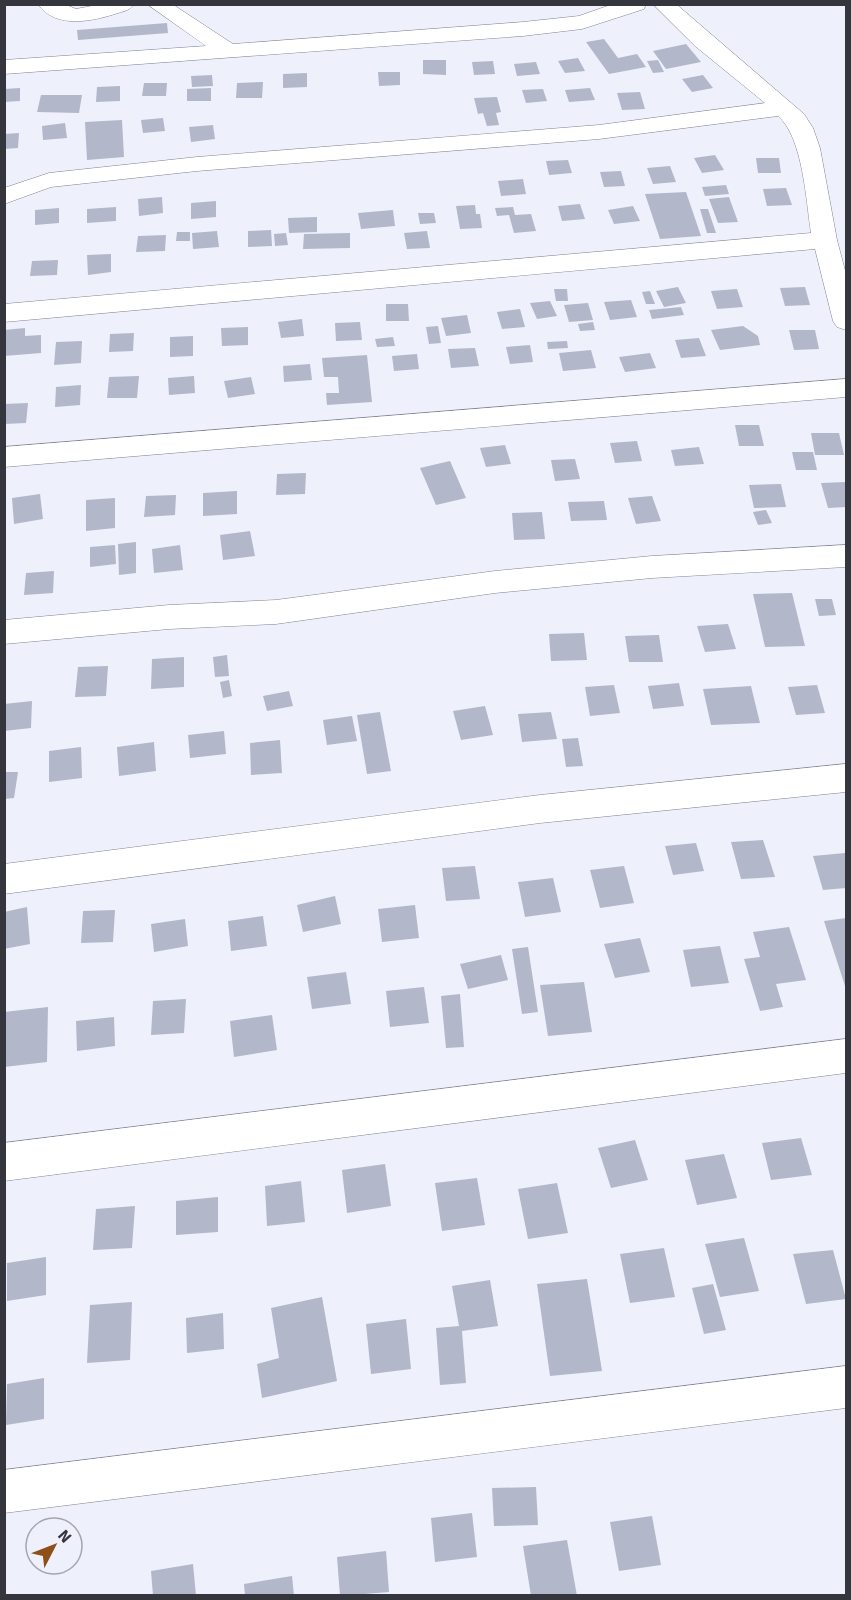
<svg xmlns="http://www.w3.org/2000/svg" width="851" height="1600" font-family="Signika,sans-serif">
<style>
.building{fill:#b3b7ca}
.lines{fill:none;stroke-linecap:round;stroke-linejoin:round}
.minor-casing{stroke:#7e8194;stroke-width:1}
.minor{fill:#fff;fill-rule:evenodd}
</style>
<rect width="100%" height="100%" fill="#eef0fc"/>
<g class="building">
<polygon points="167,23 168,33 78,40 77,30"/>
<polygon points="604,39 618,58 637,54 646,67 609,74 586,42"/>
<polygon points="686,44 701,62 666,69 653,51"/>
<polygon points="578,58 585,71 565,73 558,61"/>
<polygon points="423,60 446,60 446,75 423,74"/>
<polygon points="658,60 664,72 653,73 647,61"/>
<polygon points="493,61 495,74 474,75 472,62"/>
<polygon points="536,62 540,74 517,76 514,64"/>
<polygon points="378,72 400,72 400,85 379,86"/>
<polygon points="307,73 307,87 283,88 283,74"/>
<polygon points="212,75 213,86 192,87 191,76"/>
<polygon points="703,75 713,88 692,92 682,79"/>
<polygon points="263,82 262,98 236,98 237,83"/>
<polygon points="144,83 167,83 166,96 142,96"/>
<polygon points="120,86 120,101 96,102 97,87"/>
<polygon points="20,88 20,101 4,102 4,89"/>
<polygon points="211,88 211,101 187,101 187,89"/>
<polygon points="590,88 595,100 569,102 565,90"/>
<polygon points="543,89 547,101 526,103 522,90"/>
<polygon points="640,92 645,109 622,110 617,93"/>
<polygon points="41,95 82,95 79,113 37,112"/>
<polygon points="497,97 501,112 496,113 499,125 487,126 483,113 478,114 474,98"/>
<polygon points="163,118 165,131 143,133 141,120"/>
<polygon points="122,120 124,157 87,160 85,122"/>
<polygon points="65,123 67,138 43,140 42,126"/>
<polygon points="213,125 215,139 191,142 189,127"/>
<polygon points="19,133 18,148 4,149 4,134"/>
<polygon points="715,155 724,170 702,173 694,158"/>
<polygon points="756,158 779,158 781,173 758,173"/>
<polygon points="568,160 572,173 549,175 546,161"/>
<polygon points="670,166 676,182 653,184 647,168"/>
<polygon points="621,171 625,186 604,187 600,172"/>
<polygon points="523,179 526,194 501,196 498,181"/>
<polygon points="726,185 729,194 705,196 702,187"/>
<polygon points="786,188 792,205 767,206 763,189"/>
<polygon points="686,192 701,236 660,239 645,194"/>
<polygon points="162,197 163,213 139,216 138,199"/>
<polygon points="729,197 738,222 718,223 709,199"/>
<polygon points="216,201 216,217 191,219 191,203"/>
<polygon points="580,204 585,219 562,221 558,206"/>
<polygon points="475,205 476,214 480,214 482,228 460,229 456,206"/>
<polygon points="633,206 640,221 614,224 608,210"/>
<polygon points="116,207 116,221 87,223 87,209"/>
<polygon points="513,207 515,215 531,214 536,231 514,233 509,215 497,216 495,208"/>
<polygon points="59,208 59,223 35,225 35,210"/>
<polygon points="700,209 708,209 716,233 707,233"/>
<polygon points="393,210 395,226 361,229 358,213"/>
<polygon points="418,213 434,213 436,223 420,224"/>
<polygon points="317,217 317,232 289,233 288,218"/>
<polygon points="271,230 272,246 248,247 248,231"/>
<polygon points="217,231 219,247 193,249 192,233"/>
<polygon points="427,231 430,248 407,249 404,233"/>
<polygon points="177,232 190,232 190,241 176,241"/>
<polygon points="286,233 288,245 275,246 274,234"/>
<polygon points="350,233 350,248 303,249 304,234"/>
<polygon points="166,235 165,251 136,252 138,236"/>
<polygon points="111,254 111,272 88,275 87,255"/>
<polygon points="58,260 57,275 30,276 32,261"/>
<polygon points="678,287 686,303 664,307 656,291"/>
<polygon points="805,287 810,305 785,306 780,288"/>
<polygon points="554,289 567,289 568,301 556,301"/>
<polygon points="737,289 743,307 717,309 711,291"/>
<polygon points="650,291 655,304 646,304 642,292"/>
<polygon points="631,300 637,317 610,320 604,302"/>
<polygon points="550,301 557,316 537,319 530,303"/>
<polygon points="588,303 593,320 569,322 564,305"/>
<polygon points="386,304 408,304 409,321 386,321"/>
<polygon points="681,307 684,315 652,319 649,310"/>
<polygon points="520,309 525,327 502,329 497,312"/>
<polygon points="467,315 471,333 446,336 441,318"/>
<polygon points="302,319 304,336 281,338 278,322"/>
<polygon points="360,322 362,340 336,341 335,323"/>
<polygon points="593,322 595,330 580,331 578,324"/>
<polygon points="438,326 441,343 429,344 426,327"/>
<polygon points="743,326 758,336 760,345 720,350 711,330"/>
<polygon points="248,327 248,345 222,346 221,328"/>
<polygon points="25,328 25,336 41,335 41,353 4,356 4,330"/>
<polygon points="789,330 815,330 819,349 794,350"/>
<polygon points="134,333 133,351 109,352 110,334"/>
<polygon points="193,336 193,356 170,357 170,337"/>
<polygon points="393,337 395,346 377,347 375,339"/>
<polygon points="699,338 706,356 681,358 675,340"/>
<polygon points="82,341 81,363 54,365 56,342"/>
<polygon points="567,341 568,348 548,349 547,342"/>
<polygon points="530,345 533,362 510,364 506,347"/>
<polygon points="475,348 479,366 451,368 448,349"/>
<polygon points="591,350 596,368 563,371 559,353"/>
<polygon points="650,353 656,368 625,372 619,357"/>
<polygon points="417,354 419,369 394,371 392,356"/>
<polygon points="367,355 372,402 327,405 326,393 339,393 338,377 324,377 322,358"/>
<polygon points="310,364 312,380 284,382 283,366"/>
<polygon points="139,376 137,398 107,398 109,377"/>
<polygon points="194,376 195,393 169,395 168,378"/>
<polygon points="251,377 255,394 228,398 224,381"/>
<polygon points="81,385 80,405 55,407 56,387"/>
<polygon points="28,403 26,423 4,424 4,404"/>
<polygon points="735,425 759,425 764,446 739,446"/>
<polygon points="811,433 839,433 844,455 815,455"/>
<polygon points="637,441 642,461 615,463 610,443"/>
<polygon points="505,445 511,464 486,467 480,448"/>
<polygon points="699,447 704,464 675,466 671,450"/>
<polygon points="792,452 813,452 817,470 796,470"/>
<polygon points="575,459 580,479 555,481 551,460"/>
<polygon points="450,461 466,498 436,505 420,468"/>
<polygon points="306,473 305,494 276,495 277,474"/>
<polygon points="846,482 846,507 828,508 821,483"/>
<polygon points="781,484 786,507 754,508 749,485"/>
<polygon points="237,491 237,514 203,516 203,493"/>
<polygon points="40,494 43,519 14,524 12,498"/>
<polygon points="176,495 175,515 144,517 146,496"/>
<polygon points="652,496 661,521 636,524 628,498"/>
<polygon points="115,498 115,528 86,531 86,500"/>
<polygon points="604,501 607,520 571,521 568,502"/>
<polygon points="766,510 772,523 758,525 753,512"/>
<polygon points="542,512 545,539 514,540 512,513"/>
<polygon points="250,531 255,556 223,560 220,535"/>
<polygon points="136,542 136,573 119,575 118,544"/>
<polygon points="115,545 116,564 90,567 90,547"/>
<polygon points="180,545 183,570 154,573 152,549"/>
<polygon points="54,571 53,593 24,595 26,573"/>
<polygon points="792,593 805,646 765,647 753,594"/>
<polygon points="815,599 832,599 836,615 819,616"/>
<polygon points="728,624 736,649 705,652 697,626"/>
<polygon points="584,633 587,660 551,661 549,634"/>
<polygon points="659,635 663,662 629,662 625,636"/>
<polygon points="227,655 229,676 215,677 213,657"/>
<polygon points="184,657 184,687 151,689 152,659"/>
<polygon points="108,666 106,696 75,697 78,667"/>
<polygon points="229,680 232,696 223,698 220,682"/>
<polygon points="679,683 684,706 653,709 648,686"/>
<polygon points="614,685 620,713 590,716 585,687"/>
<polygon points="817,685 825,713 796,715 788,687"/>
<polygon points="751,686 760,723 711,725 703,689"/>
<polygon points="289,691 293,706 267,711 263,696"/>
<polygon points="32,701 31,728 4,731 4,704"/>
<polygon points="485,706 493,735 461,740 453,711"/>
<polygon points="380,712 391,771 367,774 357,715"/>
<polygon points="551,712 557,739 522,742 518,714"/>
<polygon points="352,716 357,741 327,745 323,720"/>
<polygon points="224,731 226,754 190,758 188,735"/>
<polygon points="578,738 583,766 566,767 562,739"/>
<polygon points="280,740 282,773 251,775 250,743"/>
<polygon points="154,742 156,771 119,776 117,747"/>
<polygon points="81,747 82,778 49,782 49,751"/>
<polygon points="4,772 18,772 14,798 4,799"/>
<polygon points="763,840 775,877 741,879 731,842"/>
<polygon points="696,843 704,871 673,875 665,846"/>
<polygon points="845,853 846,888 823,890 813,856"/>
<polygon points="475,866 480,899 446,901 442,868"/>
<polygon points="624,866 634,903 600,908 590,870"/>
<polygon points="553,878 561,912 525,917 518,882"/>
<polygon points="335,896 341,924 303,932 297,905"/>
<polygon points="415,905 419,938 382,942 378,909"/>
<polygon points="27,907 30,944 4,949 4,912"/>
<polygon points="115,910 113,942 81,943 83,911"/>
<polygon points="263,916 267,946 231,951 228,921"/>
<polygon points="846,918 846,989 824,921"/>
<polygon points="185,919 188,946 154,952 151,924"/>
<polygon points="789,927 806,980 776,984 783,1007 760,1011 744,959 760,957 753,932"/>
<polygon points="640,938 650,972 615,978 604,944"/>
<polygon points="720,946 729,983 691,987 683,950"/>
<polygon points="528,947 538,1012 522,1014 512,949"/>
<polygon points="501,955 508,980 468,989 460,964"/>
<polygon points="346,972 351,1004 312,1009 307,977"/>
<polygon points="584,982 592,1032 548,1036 540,985"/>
<polygon points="424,987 429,1023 390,1027 386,991"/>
<polygon points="460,994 464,1047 446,1048 441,996"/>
<polygon points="186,999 184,1033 151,1035 153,1001"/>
<polygon points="48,1007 47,1062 4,1067 4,1012"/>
<polygon points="272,1015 277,1050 234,1057 230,1021"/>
<polygon points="114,1017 115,1046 77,1051 76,1021"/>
<polygon points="801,1138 812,1175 771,1180 762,1143"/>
<polygon points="635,1140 648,1180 611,1188 598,1148"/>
<polygon points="724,1154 737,1198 697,1205 685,1160"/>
<polygon points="385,1164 391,1206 347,1213 342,1170"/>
<polygon points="477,1178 485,1225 442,1231 435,1183"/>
<polygon points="301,1181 305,1222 267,1226 265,1186"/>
<polygon points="557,1183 568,1233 528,1239 518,1189"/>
<polygon points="218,1197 218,1232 176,1235 176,1201"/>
<polygon points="135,1206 132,1248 93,1250 96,1209"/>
<polygon points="744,1238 759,1291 720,1297 705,1244"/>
<polygon points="664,1248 675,1297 630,1303 620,1254"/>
<polygon points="833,1250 846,1299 806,1304 793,1254"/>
<polygon points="46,1257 46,1295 7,1301 7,1263"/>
<polygon points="587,1279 602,1371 550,1376 537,1284"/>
<polygon points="490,1280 498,1326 462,1331 466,1383 440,1385 436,1328 459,1326 452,1286"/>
<polygon points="713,1284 726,1330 704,1334 692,1288"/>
<polygon points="322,1297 337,1381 262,1398 257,1364 279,1358 271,1308"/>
<polygon points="132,1302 130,1360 87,1363 90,1305"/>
<polygon points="223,1313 224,1349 187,1353 186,1318"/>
<polygon points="406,1319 411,1369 371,1374 366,1324"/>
<polygon points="44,1378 44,1419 6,1425 7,1384"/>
<polygon points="536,1487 538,1525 494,1526 492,1488"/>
<polygon points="472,1513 477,1557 435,1562 431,1518"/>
<polygon points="652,1516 661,1565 619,1571 610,1522"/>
<polygon points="567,1540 577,1596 531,1596 523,1546"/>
<polygon points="386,1551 389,1592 340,1596 337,1557"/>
<polygon points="193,1564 196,1596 153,1596 151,1571"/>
<polygon points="292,1576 294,1596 245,1596 244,1584"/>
</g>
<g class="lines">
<defs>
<g id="minor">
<path d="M38,4H64L76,9L102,4H134C130,10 125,11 118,13C94,21 55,30 38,4Z"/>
<polygon points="147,4 172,4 233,44 523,22 579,16 613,4 646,4 644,9 582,29 523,36 4,74 4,60 206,46"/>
<path d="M653,4H676L804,114L813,128L820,148L837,240L846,274V330L837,327L833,321L815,249L4,322V304L811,233C806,201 803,137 778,116L599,139L197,171L51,187L4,204V188L49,173L197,157L599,125L765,103L695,46Z"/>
<polygon points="846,379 846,397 4,467 4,447"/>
<polygon points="846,545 846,567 652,578 495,593 276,624 169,629 4,644 4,620 169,605 276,600 495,571 652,556"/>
<polygon points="846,764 846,792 540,823 4,894 4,864 540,795"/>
<polygon points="846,1039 846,1073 4,1181 4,1143"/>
<polygon points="846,1366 846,1408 4,1513 4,1470"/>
</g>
</defs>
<use href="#minor" class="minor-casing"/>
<use href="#minor" class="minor"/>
</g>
<rect width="851" height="1600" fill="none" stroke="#34353d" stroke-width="12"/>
<g transform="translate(54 1546) rotate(48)"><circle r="28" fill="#eef0fc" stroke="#a4a5b0" stroke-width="1.5"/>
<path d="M0-4.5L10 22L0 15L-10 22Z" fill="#8f4f19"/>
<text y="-9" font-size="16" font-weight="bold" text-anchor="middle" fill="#34353d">N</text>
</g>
</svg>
